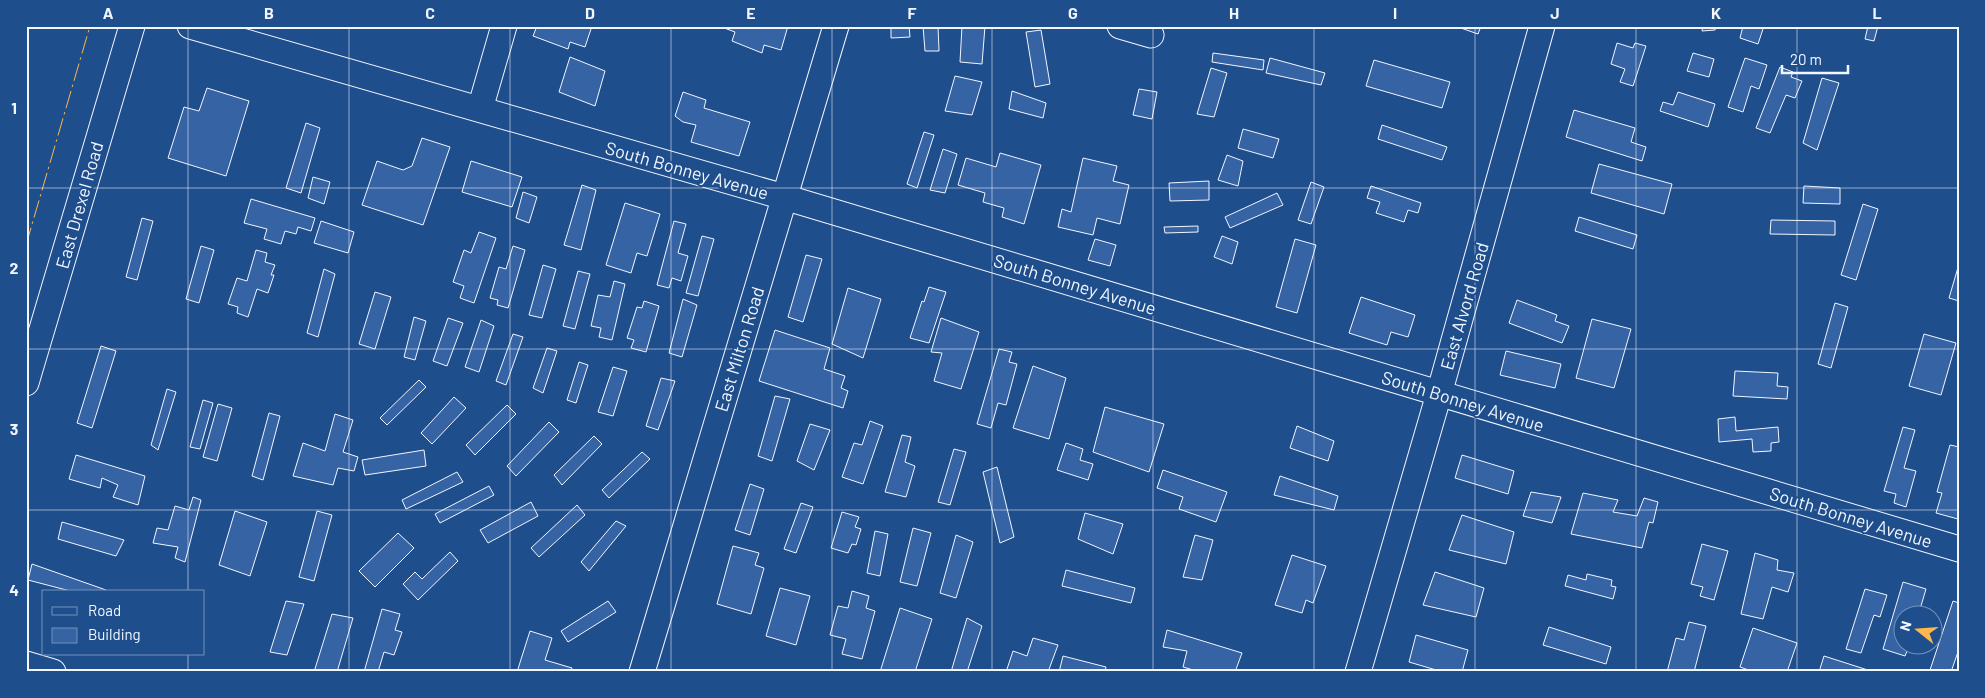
<svg xmlns="http://www.w3.org/2000/svg" width="1985" height="698" font-family="Barlow,sans-serif">
<style>
.building{fill:#3563a3;stroke:#f2f6ff}
.lines{fill:none;stroke-linecap:round;stroke-linejoin:round}
.minor-casing{stroke:#f2f6ff;stroke-width:27}
.minor{stroke:#1f4e8c;stroke-width:25}
.power{stroke:#ffb74d;stroke-width:1;stroke-dasharray:18 4 2.5 4;stroke-linecap:butt}
.grid{fill:none;stroke:#f2f6ff;stroke-width:1;stroke-opacity:0.55}
.labels{text-anchor:middle;dominant-baseline:central;stroke-width:4;stroke-linejoin:round;paint-order:stroke}
.street-label{font-size:18px;fill:#f2f6ff;stroke:#1f4e8c}
.neatline{fill:none;stroke:#f2f6ff;stroke-width:2}
.grid-label{font-size:16px;text-anchor:middle;font-weight:bold;fill:#f2f6ff}
</style>
<rect width="100%" height="100%" fill="#1f4e8c"/>
<g class="building">
<polygon points="537,26 592,26 585,47 570,42 568,49 533,36"/>
<polygon points="719,26 788,26 781,50 764,45 762,53 732,41 735,32"/>
<polygon points="891,26 909,26 910,37 891,38"/>
<polygon points="923,26 938,26 939,51 925,51"/>
<polygon points="962,26 985,26 982,64 960,62"/>
<polygon points="1455,26 1481,26 1478,34"/>
<polygon points="1703,26 1716,26 1715,30 1702,31"/>
<polygon points="1743,26 1764,26 1758,44 1740,38"/>
<polygon points="1868,26 1878,26 1874,41 1865,39"/>
<polygon points="1041,30 1050,84 1035,87 1026,32"/>
<polygon points="1617,43 1633,48 1635,43 1646,46 1633,86 1620,82 1625,69 1611,64"/>
<polygon points="1213,53 1264,60 1263,70 1212,62"/>
<polygon points="1693,53 1714,59 1709,77 1687,71"/>
<polygon points="570,57 605,71 595,106 559,92"/>
<polygon points="1270,58 1325,73 1321,85 1266,73"/>
<polygon points="1745,58 1767,65 1759,89 1751,86 1743,112 1728,107"/>
<polygon points="1374,60 1450,82 1442,108 1366,86"/>
<polygon points="1780,67 1793,72 1791,77 1802,81 1795,98 1786,95 1770,133 1756,128"/>
<polygon points="1211,68 1227,73 1214,117 1197,114"/>
<polygon points="955,76 982,82 972,115 945,111"/>
<polygon points="1822,78 1839,83 1817,150 1803,143"/>
<polygon points="207,88 249,101 226,176 168,158 184,107 199,111"/>
<polygon points="1139,89 1157,92 1152,119 1133,115"/>
<polygon points="1012,91 1046,103 1043,118 1009,109"/>
<polygon points="683,92 706,100 704,108 750,122 739,156 691,142 696,125 683,122 675,116"/>
<polygon points="1678,92 1715,104 1708,127 1660,111 1663,102 1673,105"/>
<polygon points="1574,110 1635,128 1631,142 1646,147 1642,161 1566,137"/>
<polygon points="306,123 320,128 301,193 286,188"/>
<polygon points="1382,125 1447,147 1442,160 1378,139"/>
<polygon points="1243,129 1279,139 1273,158 1238,148"/>
<polygon points="924,132 934,135 917,188 907,184"/>
<polygon points="422,138 450,147 423,225 362,205 377,161 403,170 412,166"/>
<polygon points="943,149 957,154 945,193 930,190"/>
<polygon points="1000,153 1041,165 1024,224 1002,217 1004,208 983,202 985,193 958,185 966,158 996,167"/>
<polygon points="1227,155 1243,161 1238,186 1218,180"/>
<polygon points="1083,158 1117,166 1113,181 1129,185 1120,224 1097,218 1093,235 1058,227 1062,209 1071,212"/>
<polygon points="471,161 522,177 512,207 462,192"/>
<polygon points="1599,164 1672,184 1664,214 1591,193"/>
<polygon points="313,177 330,182 324,204 308,198"/>
<polygon points="1209,181 1209,200 1170,201 1169,183"/>
<polygon points="1311,182 1324,187 1311,224 1298,220"/>
<polygon points="582,185 596,190 581,250 564,245"/>
<polygon points="1371,186 1421,203 1418,213 1408,210 1404,222 1376,213 1380,202 1367,198"/>
<polygon points="1804,186 1840,188 1840,204 1803,203"/>
<polygon points="523,192 537,197 529,223 516,218"/>
<polygon points="1277,193 1283,205 1230,228 1225,217"/>
<polygon points="251,199 315,218 311,231 298,227 296,234 285,231 281,244 264,239 267,229 244,223"/>
<polygon points="625,203 660,214 647,256 637,253 631,273 606,265"/>
<polygon points="1863,204 1878,209 1856,280 1841,275"/>
<polygon points="1579,217 1637,235 1633,249 1575,231"/>
<polygon points="142,218 153,221 137,280 126,277"/>
<polygon points="1771,220 1835,221 1835,235 1770,234"/>
<polygon points="321,221 354,232 348,253 314,243"/>
<polygon points="674,221 686,224 678,253 688,256 681,281 672,278 669,288 657,285"/>
<polygon points="1198,226 1198,232 1165,233 1164,227"/>
<polygon points="479,232 496,238 474,303 460,298 464,286 453,282 464,250 471,253"/>
<polygon points="702,236 714,239 698,296 686,293"/>
<polygon points="1222,236 1238,242 1232,264 1214,257"/>
<polygon points="1095,239 1116,245 1110,266 1088,260"/>
<polygon points="1295,239 1316,245 1297,313 1276,307"/>
<polygon points="201,246 214,250 199,303 186,299"/>
<polygon points="513,246 525,250 508,308 497,305 498,300 490,298 499,267 506,269"/>
<polygon points="256,250 267,253 265,262 275,265 271,275 274,275 268,293 257,289 248,317 237,313 238,307 228,304 237,278 247,281"/>
<polygon points="806,255 822,259 803,322 788,317"/>
<polygon points="1959,264 1959,301 1949,298"/>
<polygon points="543,265 556,269 542,318 529,315"/>
<polygon points="324,269 335,274 318,337 307,333"/>
<polygon points="578,271 590,274 575,329 563,326"/>
<polygon points="614,281 625,284 612,340 599,337 601,328 591,326 598,295 610,297"/>
<polygon points="929,287 946,292 929,343 910,338 922,301 924,302"/>
<polygon points="848,288 881,299 863,358 832,344"/>
<polygon points="375,292 391,297 375,349 359,344"/>
<polygon points="1361,297 1415,315 1408,337 1391,332 1387,345 1349,333"/>
<polygon points="683,299 697,305 682,357 669,353"/>
<polygon points="1517,300 1557,315 1555,321 1569,326 1562,343 1509,323"/>
<polygon points="644,301 659,306 646,352 631,348 634,340 627,338 637,307 642,308"/>
<polygon points="1835,303 1848,307 1831,368 1818,364"/>
<polygon points="414,317 426,321 415,360 404,357"/>
<polygon points="448,318 463,323 447,366 433,361"/>
<polygon points="941,318 979,332 961,389 934,381 942,353 931,352"/>
<polygon points="1592,319 1631,329 1614,388 1576,378"/>
<polygon points="481,320 494,326 479,372 465,367"/>
<polygon points="775,330 830,348 824,369 845,376 841,388 848,391 843,408 759,381"/>
<polygon points="513,334 523,337 506,385 496,381"/>
<polygon points="1924,334 1956,343 1941,395 1909,386"/>
<polygon points="101,346 116,351 92,428 77,423"/>
<polygon points="547,348 557,351 543,393 533,388"/>
<polygon points="999,349 1012,352 1009,362 1017,364 1006,405 998,403 991,428 977,424"/>
<polygon points="1506,351 1561,364 1555,388 1500,375"/>
<polygon points="579,362 588,365 576,403 567,400"/>
<polygon points="1033,366 1066,378 1049,439 1013,428"/>
<polygon points="613,367 627,371 613,416 598,412"/>
<polygon points="1735,371 1778,373 1777,386 1788,387 1787,399 1733,396"/>
<polygon points="661,378 675,381 658,430 646,426"/>
<polygon points="419,380 426,387 387,425 380,418"/>
<polygon points="167,389 176,392 158,450 151,445"/>
<polygon points="775,396 790,399 772,461 758,456"/>
<polygon points="454,397 466,408 432,444 421,433"/>
<polygon points="203,400 213,403 200,449 190,447"/>
<polygon points="218,404 232,408 217,461 203,457"/>
<polygon points="507,405 516,414 475,455 466,445"/>
<polygon points="1105,407 1164,424 1149,472 1093,452"/>
<polygon points="269,413 280,416 263,480 252,476"/>
<polygon points="335,414 353,420 343,452 358,457 354,471 338,468 333,485 293,476 303,443 325,451"/>
<polygon points="1735,417 1736,431 1778,427 1779,442 1771,443 1771,451 1753,452 1752,439 1719,442 1718,419"/>
<polygon points="870,421 883,426 863,484 842,477 854,443 862,445"/>
<polygon points="549,422 559,432 516,476 507,466"/>
<polygon points="810,424 830,430 814,470 797,461"/>
<polygon points="1297,426 1334,441 1328,461 1290,448"/>
<polygon points="1903,427 1915,430 1904,468 1916,471 1906,507 1894,503 1896,494 1884,491"/>
<polygon points="902,435 911,437 905,462 915,466 906,497 885,492"/>
<polygon points="594,436 602,444 562,485 554,475"/>
<polygon points="1066,443 1083,449 1080,460 1093,464 1088,480 1057,470"/>
<polygon points="1950,445 1959,447 1958,519 1936,513 1942,493 1937,492"/>
<polygon points="954,449 966,452 950,505 938,502"/>
<polygon points="424,450 426,466 365,475 362,460"/>
<polygon points="642,452 650,459 609,498 602,490"/>
<polygon points="76,455 145,476 138,505 113,497 118,485 102,478 100,488 69,479"/>
<polygon points="1462,455 1514,471 1508,494 1455,478"/>
<polygon points="997,467 1014,537 1000,543 983,472"/>
<polygon points="1163,470 1227,492 1216,522 1179,509 1183,497 1157,488"/>
<polygon points="457,472 463,482 406,509 402,500"/>
<polygon points="1280,476 1338,496 1334,510 1274,495"/>
<polygon points="750,484 764,489 750,535 735,530"/>
<polygon points="489,486 494,495 440,523 435,514"/>
<polygon points="1531,492 1561,497 1552,523 1523,516"/>
<polygon points="1583,493 1618,500 1613,512 1637,516 1644,498 1658,502 1653,523 1649,522 1642,548 1571,534"/>
<polygon points="193,497 201,500 185,562 175,558 178,547 153,543 157,528 168,530 175,506 189,510"/>
<polygon points="531,502 538,516 488,543 480,530"/>
<polygon points="801,503 813,507 796,553 784,549"/>
<polygon points="577,505 585,515 539,557 531,548"/>
<polygon points="235,511 267,522 250,576 219,565"/>
<polygon points="317,511 332,515 314,581 299,577"/>
<polygon points="842,512 859,517 855,527 861,529 856,545 852,544 848,553 831,548"/>
<polygon points="1085,513 1123,524 1113,554 1078,539"/>
<polygon points="1462,515 1514,532 1506,564 1449,550"/>
<polygon points="616,521 626,526 589,571 581,562"/>
<polygon points="62,522 124,540 116,556 58,539"/>
<polygon points="913,528 931,533 917,586 900,582"/>
<polygon points="875,531 888,534 880,576 867,573"/>
<polygon points="398,533 414,548 375,587 359,571"/>
<polygon points="956,535 973,542 956,598 940,593"/>
<polygon points="1195,535 1213,540 1202,580 1183,577"/>
<polygon points="1702,544 1728,551 1714,600 1700,596 1703,587 1691,584"/>
<polygon points="733,546 759,553 755,565 764,568 751,614 717,604"/>
<polygon points="450,552 458,561 418,600 403,584 415,572 422,579"/>
<polygon points="1755,553 1778,560 1777,570 1794,573 1788,592 1772,587 1763,619 1741,614"/>
<polygon points="1292,555 1326,566 1313,603 1306,600 1302,613 1275,605"/>
<polygon points="32,564 106,590 106,592 74,592 28,580"/>
<polygon points="1066,570 1135,588 1131,603 1062,586"/>
<polygon points="1435,572 1484,588 1476,617 1423,605"/>
<polygon points="1587,574 1612,580 1611,586 1616,587 1613,599 1565,586 1568,575 1586,580"/>
<polygon points="1903,582 1926,589 1918,616 1902,616 1902,646 1909,646 1905,656 1883,649"/>
<polygon points="780,588 810,596 796,645 766,636"/>
<polygon points="1865,589 1887,595 1880,617 1874,615 1861,653 1846,649"/>
<polygon points="852,591 869,596 866,608 875,611 862,659 842,654 846,639 830,635 838,606 848,608"/>
<polygon points="286,601 304,604 287,655 270,652"/>
<polygon points="608,601 616,612 568,642 561,631"/>
<polygon points="1953,601 1959,603 1959,649 1951,672 1936,672 1930,670"/>
<polygon points="900,608 932,619 915,672 880,672"/>
<polygon points="382,609 400,614 395,630 402,632 394,655 384,652 378,672 364,672"/>
<polygon points="332,614 353,618 337,672 314,672"/>
<polygon points="967,618 982,626 967,672 951,672"/>
<polygon points="1689,622 1706,626 1694,672 1667,672 1676,638 1684,640"/>
<polygon points="1549,627 1611,647 1606,664 1543,645"/>
<polygon points="1753,628 1797,643 1787,672 1754,672 1740,667"/>
<polygon points="1167,630 1242,653 1235,672 1200,672 1183,667 1187,651 1163,647"/>
<polygon points="530,631 552,638 545,660 572,668 571,672 517,672"/>
<polygon points="1416,635 1468,650 1462,672 1443,672 1409,662"/>
<polygon points="1033,638 1058,645 1048,672 1006,672 1013,651 1027,656"/>
<polygon points="1063,656 1106,667 1105,672 1059,672"/>
<polygon points="1824,656 1874,672 1819,672"/>
</g>
<g class="lines">
<defs>
<g id="minor">
<polyline points="190,26 784,197 1959,549"/>
<polyline points="1120,26 1151,35"/>
<polyline points="480,109 504,26"/>
<polyline points="26,383 132,26"/>
<polyline points="26,664 53,672"/>
<polyline points="642,672 836,26"/>
<polyline points="1358,672 1439,394 1542,26"/>
</g>
</defs>
<use href="#minor" class="minor-casing"/>
<use href="#minor" class="minor"/>
<polyline class="power" points="26,245 90,26"/>
</g>
<path class="grid" d="M188,26V592M349,26V672M510,26V672M671,26V672M832,26V672M992,26V672M1153,26V672M1314,26V672M1475,26V672M1636,26V672M1797,26V672M26,188H1959M26,349H1959M26,510H1959M188,654V672"/>
<g class="labels">
<g class="street-label">
<text transform="translate(687 170) rotate(16)">South Bonney Avenue</text>
<text transform="translate(79 205) rotate(-74)">East Drexel Road</text>
<text transform="translate(1075 284) rotate(17)">South Bonney Avenue</text>
<text transform="translate(1464 306) rotate(-74)">East Alvord Road</text>
<text transform="translate(739 349) rotate(-73)">East Milton Road</text>
<text transform="translate(1463 401) rotate(17)">South Bonney Avenue</text>
<text transform="translate(1851 517) rotate(17)">South Bonney Avenue</text>
</g>
</g>
<rect width="1985" height="698" fill="none" stroke="#1f4e8c" stroke-width="55"/>
<rect x="42" y="590" width="162" height="65" fill="#1f4e8c" stroke="#7391ba"/>
<rect x="52" y="607" width="25" height="8" fill="#1f4e8c" stroke="#7391ba"/>
<text x="88" y="616" font-size="15" fill="#f2f6ff">Road</text>
<rect x="52" y="628" width="25" height="15" fill="#3563a3" stroke="#7391ba"/>
<text x="88" y="640" font-size="15" fill="#f2f6ff">Building</text>
<g transform="translate(1918 630) rotate(287)"><circle r="24" fill="#1f4e8c" stroke="#7391ba"/>
<path d="M0-4L9 19L0 12L-9 19Z" fill="#ffb74d"/>
<text y="-8" font-size="14" font-weight="bold" text-anchor="middle" fill="#f2f6ff">N</text>
</g>
<path d="M1782 65v8h66v-8" fill="none" stroke="#f2f6ff" stroke-width="2.5"/>
<text x="1790" y="65" font-size="15" fill="#f2f6ff" stroke="#1f4e8c" stroke-width="4" paint-order="stroke">20 m</text>
<rect x="28" y="28" width="1930" height="642" class="neatline"/>
<g class="grid-label">
<text x="108" y="19">A</text>
<text x="269" y="19">B</text>
<text x="430" y="19">C</text>
<text x="590" y="19">D</text>
<text x="751" y="19">E</text>
<text x="912" y="19">F</text>
<text x="1073" y="19">G</text>
<text x="1234" y="19">H</text>
<text x="1395" y="19">I</text>
<text x="1555" y="19">J</text>
<text x="1716" y="19">K</text>
<text x="1877" y="19">L</text>
<text x="14" y="114">1</text>
<text x="14" y="274">2</text>
<text x="14" y="435">3</text>
<text x="14" y="596">4</text>
</g>
</svg>
